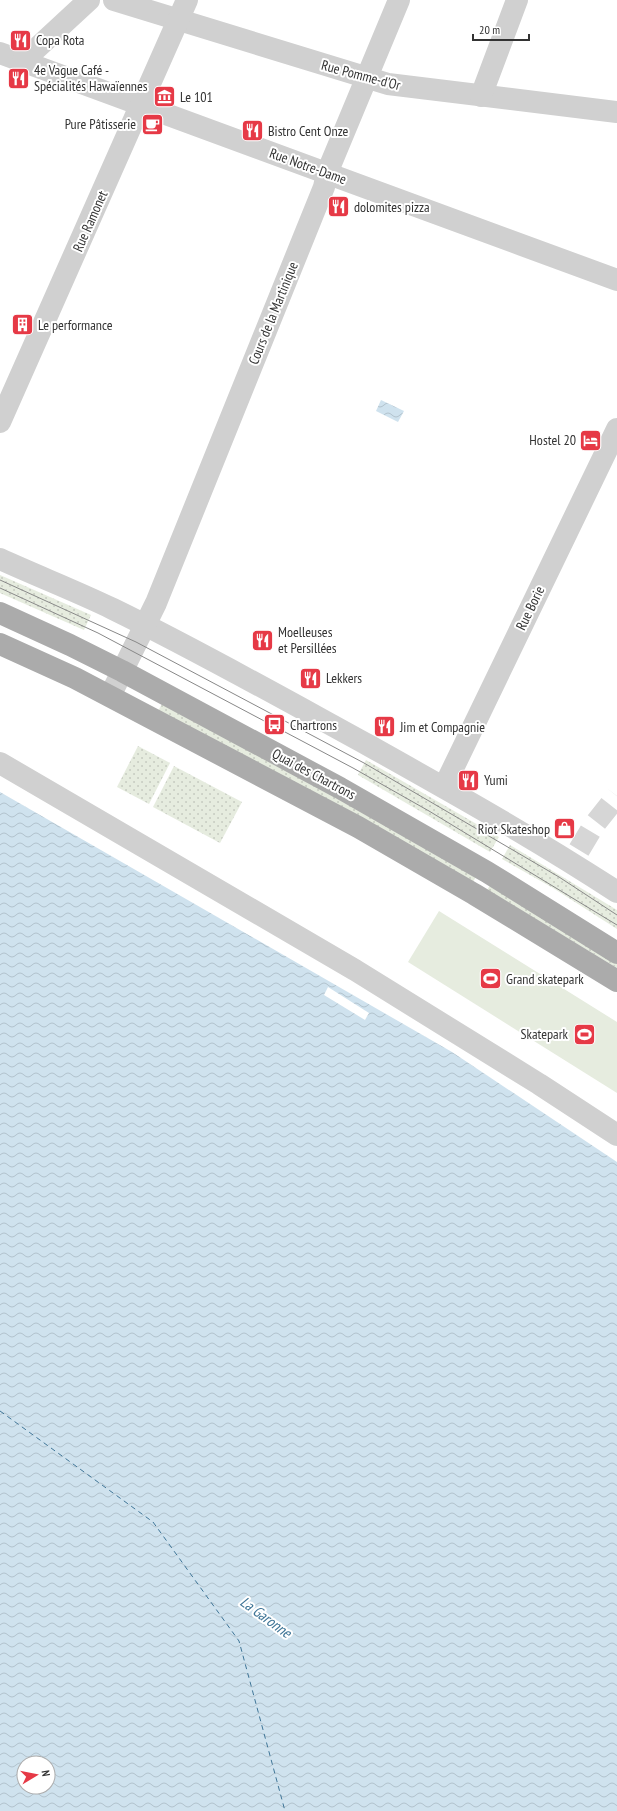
<svg xmlns="http://www.w3.org/2000/svg" width="617" height="1811" font-family="'PT Sans Narrow',sans-serif">
<style>
.green{fill:url(#green-dots)}
.pitch{fill:#e6ecdf}
.water{fill:url(#water-waves);fill-rule:evenodd}
.pier{fill:#fff}
.lines{fill:none;stroke-linecap:round;stroke-linejoin:round}
.ferry{stroke:#3f7597;stroke-width:1;stroke-dasharray:5 4;stroke-linecap:butt}
.minor-tunnel{stroke:#d6d6d6;stroke-width:22;stroke-dasharray:22 11;stroke-linecap:butt}
.minor{stroke:#d0d0d0;stroke-width:22}
.major{stroke:#ababab;stroke-width:22}
.tram{stroke:#888;stroke-width:1}
.labels{text-anchor:middle;dominant-baseline:central;stroke-width:4;stroke-linejoin:round;paint-order:stroke}
.poi-label{font-size:14px;fill:#333;stroke:#fff;text-anchor:start}
.street-label{font-size:14px;fill:#333;stroke:#fff}
.water-label{font-size:15px;font-style:italic;fill:#3f7597;stroke:#fff}
</style>
<defs>
<pattern id="green-dots" width="8" height="8" patternUnits="userSpaceOnUse"><rect width="8" height="8" fill="#e6ecdf"/><path d="M2 2h.1M6 6h.1" fill="none" stroke="#c6cbc0" stroke-width="1.8" stroke-linecap="round"/></pattern>
<pattern id="water-waves" width="16" height="10" patternUnits="userSpaceOnUse"><rect width="16" height="10" fill="#cfe2ee"/><path d="M0 5q4-4 8 0t8 0" fill="none" stroke="#b2c2cd"/></pattern>
</defs>
<rect width="100%" height="100%" fill="#fff"/>
<g class="green">
<polygon points="0,575 91,615 84,630 0,593"/>
<polygon points="163,702 477,875 473,882 158,711"/>
<polygon points="138,746 170,763 149,804 117,787"/>
<polygon points="366,760 499,837 490,852 358,775"/>
<polygon points="174,766 242,802 220,843 153,807"/>
<polygon points="510,845 617,910 617,929 553,888 502,859"/>
<polygon points="491,884 617,963 617,968 487,890"/>
</g>
<polygon class="pitch" points="439,911 617,1022 617,1093 408,962"/>
<g class="water">
<polygon points="381,400 404,411 398,422 376,411"/>
<path d="M0,792L452,1052L617,1162V1811H0ZM24,1763H48V1787H24Z"/>
</g>
<polygon class="pier" points="328,987 369,1013 365,1020 324,995"/>
<g class="lines">
<polyline class="ferry" points="0,1411 153,1522 239,1641 285,1811"/>
<polyline class="minor-tunnel" points="579,850 594,825 617,796"/>
<g class="minor">
<polyline points="114,0 388,84 617,112"/>
<polyline points="0,53 617,280"/>
<polyline points="23,61 89,0"/>
<polyline points="481,96 517,0"/>
<polyline points="0,422 187,0"/>
<path d="M0,559C37,576 76,591 113,609C199,651 284,699 368,745C452,792 536,839 617,892"/>
<polyline points="110,696 156,603 324,187 327,173 399,0"/>
<polyline points="0,763 355,970 539,1084 617,1135"/>
<polyline points="444,787 617,429"/>
</g>
<g class="major">
<polyline points="0,613 70,645 122,671 340,788 487,872 617,953"/>
<polyline points="0,644 75,678 358,827 474,894 617,981"/>
</g>
<g class="tram">
<polyline points="0,580 136,642 364,763 559,877 617,915"/>
<polyline points="0,588 98,633 353,768 429,811 617,925"/>
</g>
</g>
<defs>
<symbol id="restaurant-square" viewBox="-11 -11 22 22"><rect x="-9" y="-9" width="18" height="18" rx="4" fill="#e63946" stroke="#fff"/><path d="M-5-6h1v4h1v-4h1v4h1v-4h1v5L-1.5 .5V6h-2V.5L-5-1ZM5-6V6H3V1.5H1.5Q1.5-4 5-6Z" fill="#fff"/></symbol>
<symbol id="museum-square" viewBox="-11 -11 22 22"><rect x="-9" y="-9" width="18" height="18" rx="4" fill="#e63946" stroke="#fff"/><path d="M0-6L6-3V-2H-6V-3ZM-5-1h2V3h-2ZM-1-1h2V3h-2ZM3-1h2V3H3ZM-6 4H6V6H-6Z" fill="#fff"/></symbol>
<symbol id="cafe-square" viewBox="-11 -11 22 22"><rect x="-9" y="-9" width="18" height="18" rx="4" fill="#e63946" stroke="#fff"/><path d="M-5.5-4.5H6V0H3Q3 3.5 0 3.5H-2.5Q-5.5 3.5-5.5 0ZM3-3.2v2h1.7v-2ZM-6 4.5H4V6H-6Z" fill="#fff"/></symbol>
<symbol id="building-square" viewBox="-11 -11 22 22"><rect x="-9" y="-9" width="18" height="18" rx="4" fill="#e63946" stroke="#fff"/><path d="M-4-6H4V6H1V3H-1V6H-4ZM-2.5-4.3h1.7v1.8h-1.7ZM.8-4.3h1.7v1.8H.8ZM-2.5-1h1.7V.8h-1.7ZM.8-1h1.7V.8H.8Z" fill="#fff"/></symbol>
<symbol id="hotel-square" viewBox="-11 -11 22 22"><rect x="-9" y="-9" width="18" height="18" rx="4" fill="#e63946" stroke="#fff"/><path d="M-6-4.5h1.5V1H6V5H4.5V3h-9V5H-6ZM-4 0a1.8 1.8 0 1 1 3.6 0ZM.5 0V-2.5h3Q6-2.5 6 0Z" fill="#fff"/></symbol>
<symbol id="bus-square" viewBox="-11 -11 22 22"><rect x="-9" y="-9" width="18" height="18" rx="4" fill="#e63946" stroke="#fff"/><path d="M-5-6H5V4H4V6H2V4H-2V6H-4V4H-5ZM-3.5-4V0h7V-4ZM-3.5 1.2v1.5H-2V1.2ZM2 1.2v1.5H3.5V1.2Z" fill="#fff"/></symbol>
<symbol id="shop-square" viewBox="-11 -11 22 22"><rect x="-9" y="-9" width="18" height="18" rx="4" fill="#e63946" stroke="#fff"/><path d="M-5-2.5h2.3a2.7 3.5 0 0 1 5.4 0H5L5.5 6h-11ZM-1.5-2.5h3a1.5 2.3 0 0 0-3 0Z" fill="#fff"/></symbol>
<symbol id="stadium-square" viewBox="-11 -11 22 22"><rect x="-9" y="-9" width="18" height="18" rx="4" fill="#e63946" stroke="#fff"/><path d="M0-5a6.5 5 0 1 0 0 10a6.5 5 0 1 0 0-10ZM-3.5-1.8h7v3.6h-7Z" fill="#fff"/></symbol>
</defs>
<g fill-rule="evenodd">
<use href="#restaurant-square" x="8" y="28" width="25" height="25"/>
<use href="#restaurant-square" x="6" y="66" width="25" height="25"/>
<use href="#museum-square" x="152" y="84" width="25" height="25"/>
<use href="#cafe-square" x="140" y="112" width="25" height="25"/>
<use href="#restaurant-square" x="240" y="118" width="25" height="25"/>
<use href="#restaurant-square" x="326" y="194" width="25" height="25"/>
<use href="#building-square" x="10" y="312" width="25" height="25"/>
<use href="#hotel-square" x="578" y="428" width="25" height="25"/>
<use href="#restaurant-square" x="250" y="628" width="25" height="25"/>
<use href="#restaurant-square" x="298" y="666" width="25" height="25"/>
<use href="#bus-square" x="262" y="712" width="25" height="25"/>
<use href="#restaurant-square" x="372" y="714" width="25" height="25"/>
<use href="#restaurant-square" x="456" y="768" width="25" height="25"/>
<use href="#shop-square" x="552" y="816" width="25" height="25"/>
<use href="#stadium-square" x="478" y="966" width="25" height="25"/>
<use href="#stadium-square" x="572" y="1022" width="25" height="25"/>
</g>
<g class="labels">
<g class="poi-label">
<text x="36" y="40">Copa Rota</text>
<text x="34" y="70">4e Vague Café -<tspan x="34" dy="16">Spécialités Hawaïennes</tspan></text>
<text x="180" y="97">Le 101</text>
<text x="136" y="124" text-anchor="end">Pure Pâtisserie</text>
<text x="268" y="131">Bistro Cent Onze</text>
<text x="354" y="207">dolomites pizza</text>
<text x="38" y="325">Le performance</text>
<text x="576" y="440" text-anchor="end">Hostel 20</text>
<text x="278" y="632">Moelleuses<tspan x="278" dy="16">et Persillées</tspan></text>
<text x="326" y="678">Lekkers</text>
<text x="290" y="725">Chartrons</text>
<text x="400" y="727">Jim et Compagnie</text>
<text x="484" y="780">Yumi</text>
<text x="550" y="829" text-anchor="end">Riot Skateshop</text>
<text x="506" y="979">Grand skatepark</text>
<text x="568" y="1034" text-anchor="end">Skatepark</text>
</g>
<g class="street-label">
<text transform="translate(361 75) rotate(15)">Rue Pomme-d'Or</text>
<text transform="translate(308 166) rotate(20)">Rue Notre-Dame</text>
<text transform="translate(90 221) rotate(-66)">Rue Ramonet</text>
<text transform="translate(273 313) rotate(-68)">Cours de la Martinique</text>
<text transform="translate(530 608) rotate(-64)">Rue Borie</text>
<text transform="translate(314 774) rotate(28)">Quai des Chartrons</text>
</g>
<g class="water-label">
<text transform="translate(266 1617) rotate(36)">La Garonne</text>
</g>
</g>
<g transform="translate(36 1775) rotate(80)"><circle r="19" fill="#ffffff" stroke="#adadad"/>
<path d="M0-3L7 15L0 10L-7 15Z" fill="#e63946"/>
<text y="-6" font-size="11" font-weight="bold" text-anchor="middle" fill="#333333">N</text>
</g>
<path d="M473 34v6h56v-6" fill="none" stroke="#333333" stroke-width="2"/>
<text x="479" y="34" font-size="12" fill="#333333" stroke="#ffffff" stroke-width="3" paint-order="stroke">20 m</text>
</svg>
